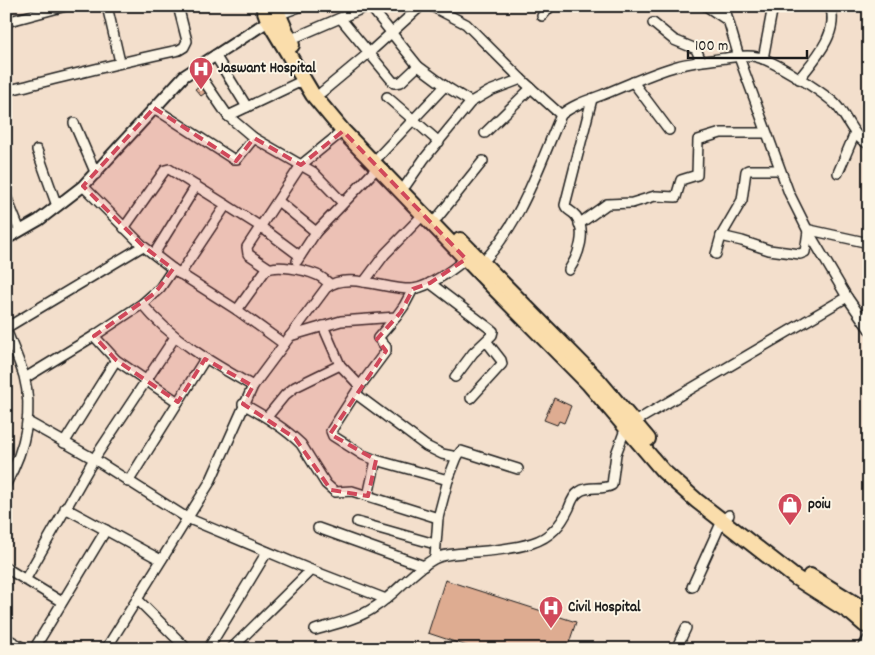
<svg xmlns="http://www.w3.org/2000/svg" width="875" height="655" font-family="Dekko,sans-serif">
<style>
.building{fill:#deac91;stroke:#1c1c1c}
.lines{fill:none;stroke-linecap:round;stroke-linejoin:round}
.minor-casing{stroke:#1c1c1c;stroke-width:12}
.tertiary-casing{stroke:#1c1c1c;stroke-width:14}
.secondary-casing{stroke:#1c1c1c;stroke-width:16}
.primary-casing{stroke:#1c1c1c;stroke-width:18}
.minor{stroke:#fcf5e5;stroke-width:9}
.tertiary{stroke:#fcf5e5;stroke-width:10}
.secondary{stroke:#fcf5e5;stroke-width:12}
.primary{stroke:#faddab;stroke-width:14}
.marked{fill:#d1495b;fill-opacity:0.2;stroke:#d1495b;stroke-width:4;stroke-dasharray:10 6;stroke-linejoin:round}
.labels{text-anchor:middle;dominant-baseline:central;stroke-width:4;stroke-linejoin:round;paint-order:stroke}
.poi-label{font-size:15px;font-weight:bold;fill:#1c1c1c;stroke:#fcf5e5;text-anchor:start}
</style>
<rect width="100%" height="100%" fill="#f3dfcc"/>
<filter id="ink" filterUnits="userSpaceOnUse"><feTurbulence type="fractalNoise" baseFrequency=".02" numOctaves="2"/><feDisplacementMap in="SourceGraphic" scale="10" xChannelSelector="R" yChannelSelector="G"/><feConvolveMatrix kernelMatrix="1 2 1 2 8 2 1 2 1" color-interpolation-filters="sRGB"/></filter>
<g filter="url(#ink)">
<g class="building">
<polygon points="202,84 208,91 201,96 195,89"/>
<polygon points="554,398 571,406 564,423 559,421 557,425 544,420"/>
<polygon points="445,580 576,622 567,649 476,649 428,633"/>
</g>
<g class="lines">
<defs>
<g id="minor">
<polyline points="107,6 120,62"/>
<polyline points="370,6 418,66 445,86"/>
<polyline points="431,6 466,24 521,79 561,115"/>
<polyline points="706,6 727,20"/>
<polyline points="724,6 739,57 789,193 808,231 847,297 869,329"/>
<polyline points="278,15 302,6"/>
<polyline points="542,16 551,6"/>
<polyline points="341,19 394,83 401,82 418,66"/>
<polyline points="6,22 66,6"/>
<polyline points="653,23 674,40 696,49 701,61"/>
<polyline points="289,40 368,6"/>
<polyline points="215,55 247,107 304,80"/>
<polyline points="763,59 773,6"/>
<polyline points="195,68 228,116 254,138 313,172 343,203"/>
<path d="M799,79C814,60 840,33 830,6"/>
<polyline points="633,82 669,130"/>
<path d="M6,91C64,77 121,62 179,50L184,47L187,41L178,6"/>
<polyline points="322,92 370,52 421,6"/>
<polyline points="387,97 439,142"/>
<polyline points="154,108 233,159 237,159 254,138"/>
<polyline points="228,116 247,107"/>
<polyline points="74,123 96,174"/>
<polyline points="485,133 531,88"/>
<polyline points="37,150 57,206"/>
<polyline points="379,156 445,86 471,102"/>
<polyline points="838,173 855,133"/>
<polyline points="406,185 424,159 471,102 490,91 521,79"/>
<polyline points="83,186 143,246 173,269 237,310 284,344"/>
<polyline points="6,196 20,231"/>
<polyline points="278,201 316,232 378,167"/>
<polyline points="438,217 483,161"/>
<polyline points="579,224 607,204 632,203 655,196 676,197 681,180 697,175 698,140 721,133 766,133"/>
<polyline points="124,228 165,170 169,169 261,227 300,256"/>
<polyline points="721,236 742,241 769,250 800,254 805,252 808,231 810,230 869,243"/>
<polyline points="154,254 196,186"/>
<polyline points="716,254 721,236 742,200 746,171 748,170 780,170"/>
<polyline points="297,261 316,232"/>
<path d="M479,266C520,226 539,166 561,115C572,105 589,100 602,95C627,85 652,73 677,66C693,62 710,60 726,58C736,57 747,54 757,57C773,60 819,90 832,101C847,113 851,137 869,144"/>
<polyline points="269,268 248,254 247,247 301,165 343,131"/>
<path d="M569,270C579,255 587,232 576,216C572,211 567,211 565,205L592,99"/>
<polyline points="180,274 226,205"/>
<polyline points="364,282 385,254 423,215"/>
<polyline points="430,283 493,331 492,335 473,353 455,377"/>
<path d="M142,304C172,340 212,363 253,386"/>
<path d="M237,310L265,271C275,263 305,270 317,275C322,277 326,281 330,284"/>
<polyline points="864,322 869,311"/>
<polyline points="323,326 340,365 360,386"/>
<polyline points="6,328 143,246"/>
<path d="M6,329C12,345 19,360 24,376C34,414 24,451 6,484"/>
<polyline points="94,336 116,360 178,402"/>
<polyline points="290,336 341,321 396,317 404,306 413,289"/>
<polyline points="25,378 94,336 142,304 160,288 173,269"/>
<polyline points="356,394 426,446 442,454 457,457"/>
<polyline points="471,398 502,364 501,360 487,342"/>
<path d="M243,404C264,416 284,427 301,444L326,484L335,492L352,491L438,518"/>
<polyline points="267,417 285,395 295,387 340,365"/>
<polyline points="28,422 94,459 187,518 311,570 386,599"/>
<polyline points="64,443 116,360"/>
<polyline points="376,460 363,455 333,436 331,431 360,386 386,351 386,347 378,338 396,317"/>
<polyline points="128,482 205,359"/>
<polyline points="368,496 376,460 448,480 457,457 461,451 518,469"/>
<polyline points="65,508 161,560"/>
<polyline points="357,522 435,544"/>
<polyline points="318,528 424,566"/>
<polyline points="435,558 438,518 448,480"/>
<polyline points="6,568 62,602"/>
<polyline points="25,580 94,459 175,337"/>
<polyline points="692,587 722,521 729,515"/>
<polyline points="137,599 187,649"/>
<path d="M315,630C335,624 358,619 375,607C397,593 412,571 434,559C443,554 455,554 464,553C486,551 510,550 532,543C551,537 561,525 569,508C571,502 574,495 579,492C588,485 602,491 612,485L616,454L626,427L847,297"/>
<polyline points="6,638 25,649"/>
<polyline points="34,649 106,530"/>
<path d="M106,649L210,482L253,386L326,288C347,270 388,291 413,289C429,287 458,267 469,255"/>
<polyline points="208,649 267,552"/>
<polyline points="231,649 311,570"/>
<polyline points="676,649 686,628"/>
</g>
<polyline id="tertiary" points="6,239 39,220 83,186 184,76 273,18"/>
<polyline id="secondary" points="864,649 869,641"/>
<g id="primary">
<polyline points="263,6 268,20 313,95 343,131 495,289 588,383 663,471 697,501 796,578 851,613 865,625"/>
<polyline points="275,6 292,45"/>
<polyline points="460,240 598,380 648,439"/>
<polyline points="810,576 857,605 869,610"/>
</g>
</defs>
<use href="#minor" class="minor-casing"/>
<use href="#tertiary" class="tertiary-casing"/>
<use href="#secondary" class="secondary-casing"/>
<use href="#primary" class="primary-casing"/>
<use href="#minor" class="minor"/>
<use href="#tertiary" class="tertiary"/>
<use href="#secondary" class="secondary"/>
<use href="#primary" class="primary"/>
</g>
</g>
<path class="marked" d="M154,108L236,161L254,138L301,165L343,131L466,259L430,283L413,289L401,312L377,339L386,351L330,434L376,460L368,496L331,490L295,438L243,404L253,386L205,359L178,402L116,360L94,336L155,293L173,269L143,246L83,186Z"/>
<defs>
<symbol id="hospital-pin" viewBox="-11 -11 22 30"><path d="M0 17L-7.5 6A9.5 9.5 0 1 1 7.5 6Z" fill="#d1495b" stroke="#fcf5e5"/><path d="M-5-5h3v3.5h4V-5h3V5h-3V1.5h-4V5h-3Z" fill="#fff"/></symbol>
<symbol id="shop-pin" viewBox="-11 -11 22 30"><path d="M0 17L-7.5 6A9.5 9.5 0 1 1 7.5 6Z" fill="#d1495b" stroke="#fcf5e5"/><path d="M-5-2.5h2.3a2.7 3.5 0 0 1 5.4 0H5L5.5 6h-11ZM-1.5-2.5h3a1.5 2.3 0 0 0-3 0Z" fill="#fff"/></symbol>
</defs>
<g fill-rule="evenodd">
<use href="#hospital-pin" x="187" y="55" width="28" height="38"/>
<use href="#shop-pin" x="776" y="491" width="28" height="38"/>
<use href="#hospital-pin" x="537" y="594" width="28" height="38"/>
</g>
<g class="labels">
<g class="poi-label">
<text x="218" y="69">Jaswant Hospital</text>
<text x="808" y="505">poiu</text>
<text x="568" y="608">Civil Hospital</text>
</g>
</g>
<rect width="875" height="655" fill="none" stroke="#fcf5e5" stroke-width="25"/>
<rect x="12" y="12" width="850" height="630" fill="none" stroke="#1c1c1c" stroke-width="2" filter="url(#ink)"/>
<path d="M688 50v8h119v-8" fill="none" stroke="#1c1c1c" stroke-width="2.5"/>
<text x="695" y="50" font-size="15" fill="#1c1c1c" stroke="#fcf5e5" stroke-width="4" paint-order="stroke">100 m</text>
</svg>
